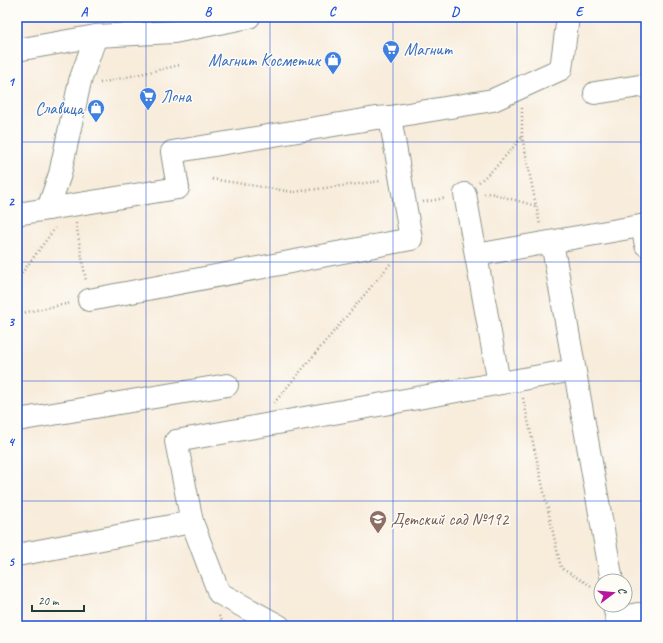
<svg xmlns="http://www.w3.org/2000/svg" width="663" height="643" font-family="Caveat,sans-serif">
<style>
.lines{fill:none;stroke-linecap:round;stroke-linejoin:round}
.minor-casing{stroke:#8c9488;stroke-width:24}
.path{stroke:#8c9488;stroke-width:2.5;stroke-dasharray:1 3;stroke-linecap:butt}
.minor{stroke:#fff;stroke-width:22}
.grid{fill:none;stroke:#1d4ed8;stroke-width:1;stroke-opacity:0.55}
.labels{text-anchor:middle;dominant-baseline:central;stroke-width:3;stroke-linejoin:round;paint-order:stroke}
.shop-label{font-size:17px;fill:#366cbe;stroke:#fdfcf7;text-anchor:start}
.education-label{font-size:17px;fill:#785e54;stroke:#fdfcf7;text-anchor:start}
.neatline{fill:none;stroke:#1d4ed8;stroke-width:1.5}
.grid-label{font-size:13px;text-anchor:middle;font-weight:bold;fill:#1d4ed8}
</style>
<rect width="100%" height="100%" fill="#fdfcf7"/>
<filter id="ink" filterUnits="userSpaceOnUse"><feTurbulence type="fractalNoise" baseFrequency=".025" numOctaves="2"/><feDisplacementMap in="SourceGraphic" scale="8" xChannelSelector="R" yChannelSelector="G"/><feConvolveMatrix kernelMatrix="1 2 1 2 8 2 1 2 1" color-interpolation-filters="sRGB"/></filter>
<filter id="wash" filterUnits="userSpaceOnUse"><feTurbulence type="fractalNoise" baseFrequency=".012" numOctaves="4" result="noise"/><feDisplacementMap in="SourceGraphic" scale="16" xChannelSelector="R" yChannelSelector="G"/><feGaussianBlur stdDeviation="0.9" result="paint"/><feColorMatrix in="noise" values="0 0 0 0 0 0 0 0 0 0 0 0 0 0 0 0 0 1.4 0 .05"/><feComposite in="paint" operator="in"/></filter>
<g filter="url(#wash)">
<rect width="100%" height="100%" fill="#f8ecdb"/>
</g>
<g filter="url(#ink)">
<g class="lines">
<defs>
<g id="minor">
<polyline points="17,50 96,36 174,32 249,17"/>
<polyline points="595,93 646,85"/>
<polyline points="465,194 499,383"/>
<polyline points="48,209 60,174 80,81 96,36"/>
<polyline points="17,214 178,188 172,152 376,118 390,117 493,100 561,69 568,17"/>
<polyline points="642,226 646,245"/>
<polyline points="552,242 612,581"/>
<polyline points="476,255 646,225"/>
<polyline points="89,300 411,239 390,117"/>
<polyline points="17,420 227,385"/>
<polyline points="192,522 219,593 279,626"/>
<polyline points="17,555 192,522 176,441 574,370"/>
<polyline points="614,605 618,626"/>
<polyline points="617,618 638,614"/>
</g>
</defs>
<use href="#minor" class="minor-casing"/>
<g class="path">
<polyline points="100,83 180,65"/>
<polyline points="522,108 522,136 540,225"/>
<polyline points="212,179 293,192 382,181"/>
<polyline points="479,182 494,169 522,137"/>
<polyline points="484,194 490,193 536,206"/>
<polyline points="423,202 446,198"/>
<polyline points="76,223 86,281"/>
<polyline points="17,280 55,228"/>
<polyline points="17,314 71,303"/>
<polyline points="523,398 561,568 593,587"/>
<polyline points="274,403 391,263"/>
<polyline points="219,616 225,626"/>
</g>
<use href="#minor" class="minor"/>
</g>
</g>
<path class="grid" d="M146,17V626M270,17V626M393,17V626M517,17V626M17,142H646M17,262H646M17,381H646M17,501H646"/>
<defs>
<symbol id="supermarket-pin" viewBox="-11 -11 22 30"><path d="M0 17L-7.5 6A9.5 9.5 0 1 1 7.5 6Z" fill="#3f7fe0" stroke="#fdfcf7"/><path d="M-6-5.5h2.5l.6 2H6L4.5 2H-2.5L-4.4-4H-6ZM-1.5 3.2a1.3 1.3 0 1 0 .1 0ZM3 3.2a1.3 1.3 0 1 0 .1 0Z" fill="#fff"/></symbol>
<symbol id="shop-pin" viewBox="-11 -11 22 30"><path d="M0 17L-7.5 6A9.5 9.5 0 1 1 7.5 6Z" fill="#3f7fe0" stroke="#fdfcf7"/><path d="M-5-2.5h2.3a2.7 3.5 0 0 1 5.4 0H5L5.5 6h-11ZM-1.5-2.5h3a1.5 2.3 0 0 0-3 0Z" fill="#fff"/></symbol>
<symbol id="school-pin" viewBox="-11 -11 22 30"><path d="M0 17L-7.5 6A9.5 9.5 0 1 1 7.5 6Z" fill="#8d6e63" stroke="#fdfcf7"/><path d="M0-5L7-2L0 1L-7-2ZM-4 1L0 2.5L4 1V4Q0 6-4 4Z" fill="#fff"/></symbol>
</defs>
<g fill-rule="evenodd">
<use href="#supermarket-pin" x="381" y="39" width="20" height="27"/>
<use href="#shop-pin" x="323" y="50" width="20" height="27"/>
<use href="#supermarket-pin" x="138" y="86" width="20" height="27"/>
<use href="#shop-pin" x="86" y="98" width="20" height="27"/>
<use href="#school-pin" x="368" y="509" width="20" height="27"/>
</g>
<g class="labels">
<g class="shop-label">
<text x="404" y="49">Магнит</text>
<text x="320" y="60" text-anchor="end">Магнит Косметик</text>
<text x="161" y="96">Лона</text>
<text x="83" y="108" text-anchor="end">Славица</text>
</g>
<g class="education-label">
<text x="391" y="519">Детский сад №192</text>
</g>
</g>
<rect width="663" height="643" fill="none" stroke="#fdfcf7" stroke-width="44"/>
<g transform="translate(613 593) rotate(74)"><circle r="19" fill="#fdfcf7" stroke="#a4b0a9"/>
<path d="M0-3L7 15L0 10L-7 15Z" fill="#b5179e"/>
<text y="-6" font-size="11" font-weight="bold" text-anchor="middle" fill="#1f3d34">С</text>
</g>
<path d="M32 605v6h52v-6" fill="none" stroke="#1f3d34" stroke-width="2"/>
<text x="38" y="605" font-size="12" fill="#1f3d34" stroke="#fdfcf7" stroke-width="3" paint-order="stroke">20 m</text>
<rect x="22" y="22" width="619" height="599" class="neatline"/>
<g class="grid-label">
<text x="84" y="16">A</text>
<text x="208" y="16">B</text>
<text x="332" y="16">C</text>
<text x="455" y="16">D</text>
<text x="579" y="16">E</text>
<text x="11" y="86">1</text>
<text x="11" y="206">2</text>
<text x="11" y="326">3</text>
<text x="11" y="446">4</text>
<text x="11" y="566">5</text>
</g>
</svg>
